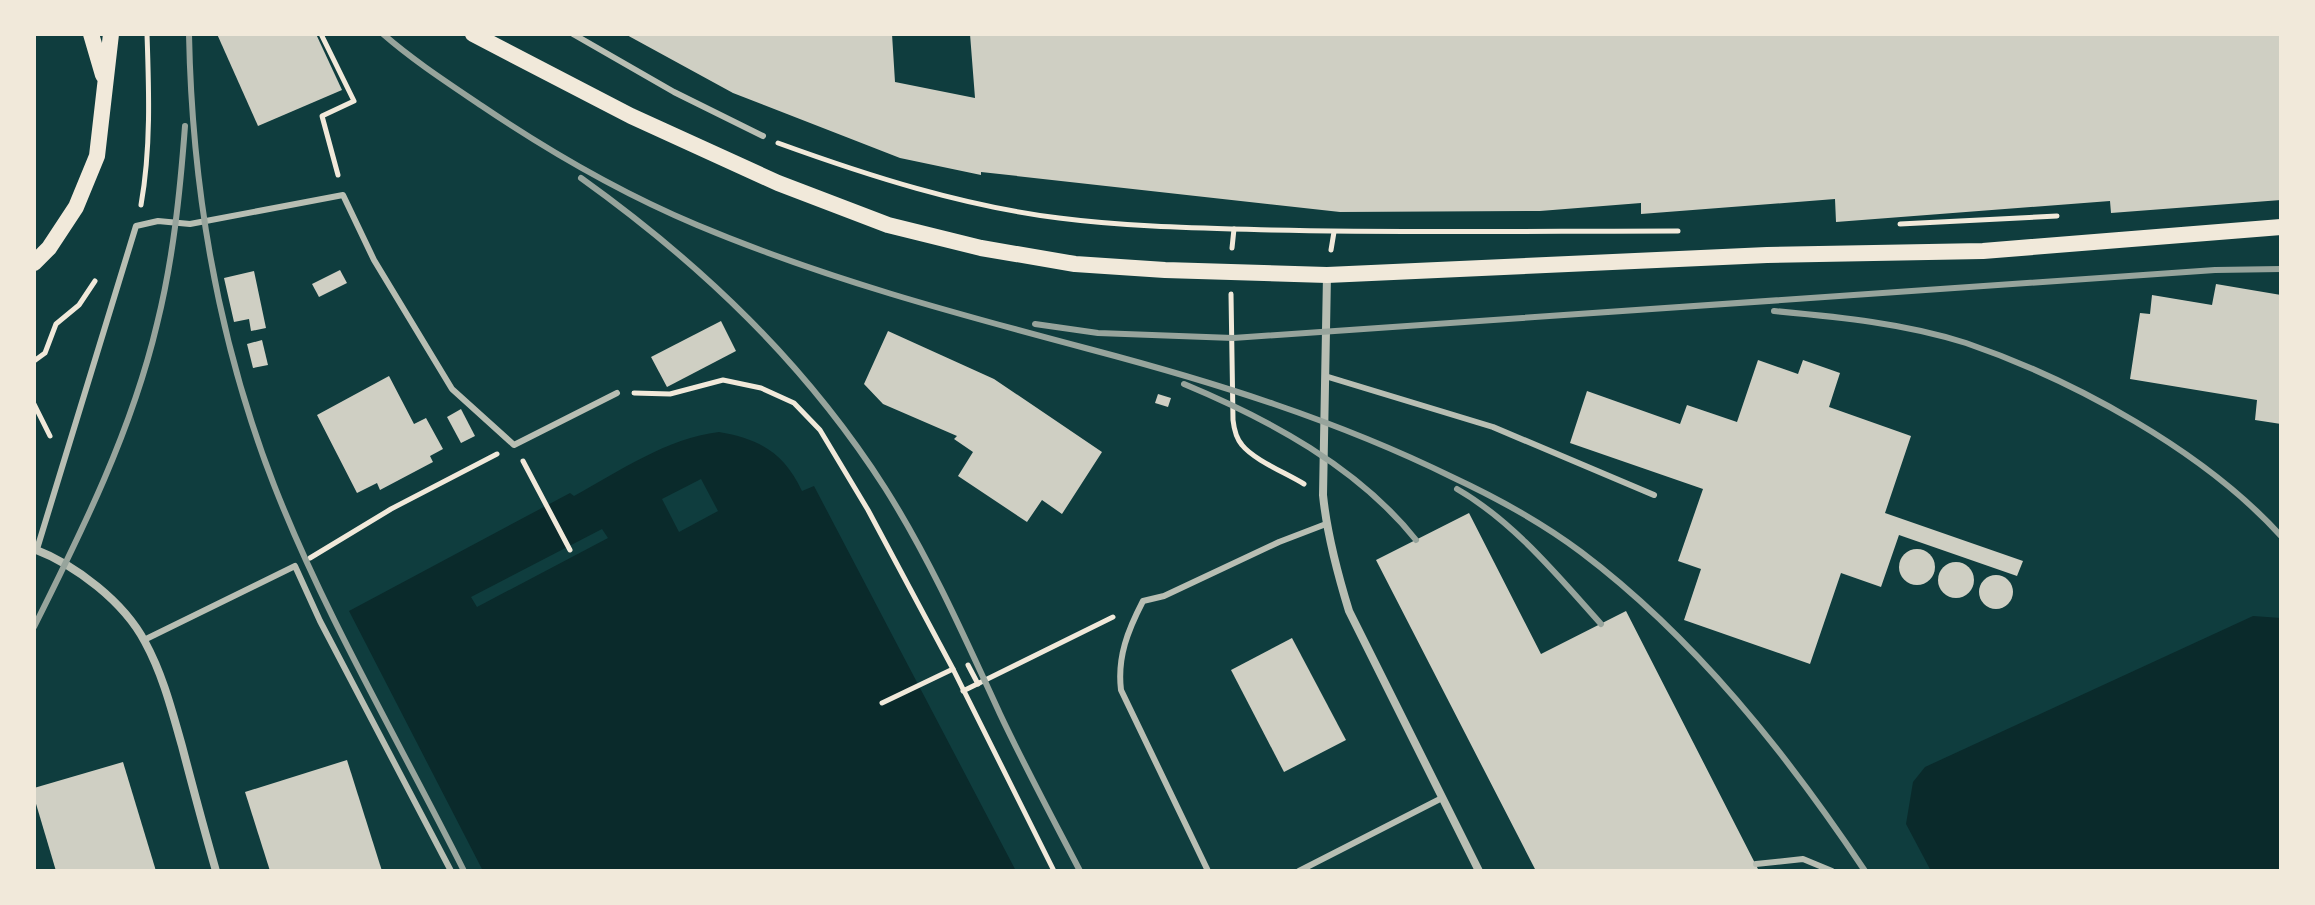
<svg xmlns="http://www.w3.org/2000/svg" width="2315" height="905" font-family="'Golos Text',sans-serif">
<style>
.water{fill:#0a2a2b}
.pier{fill:#0f3d3e}
.building{fill:#cfcfc3}
.lines{fill:none;stroke-linecap:round;stroke-linejoin:round}
.path{stroke:#f1e9da;stroke-width:5}
.service{stroke:#b8beb3;stroke-width:6}
.minor{stroke:#b8beb3;stroke-width:8}
.secondary{stroke:#f1e9da;stroke-width:16}
.rail{stroke:#97a49c;stroke-width:6}
</style>
<rect width="100%" height="100%" fill="#0f3d3e"/>
<g class="water">
<path d="M719,432C760,439 784,453 802,491L814,486L1016,871H483L349,611L570,493L574,496C620,471 667,438 719,432Z"/>
<polygon points="2253,616 2281,618 2281,871 1931,871 1906,824 1913,782 1925,767"/>
</g>
<g class="pier">
<polygon points="701,479 718,511 679,532 662,499"/>
<polygon points="602,529 608,538 477,607 471,597"/>
</g>
<g class="building">
<polygon points="217,34 316,34 342,90 258,126"/>
<polygon points="625,34 892,34 895,82 975,98 970,34 2281,34 2281,200 2111,213 2110,201 1836,222 1835,199 1641,214 1641,203 1540,211 1340,212 981,172 981,175 900,158 733,93"/>
<polygon points="340,270 347,283 319,297 312,284"/>
<polygon points="254,271 266,328 251,331 249,319 234,322 224,278"/>
<polygon points="2216,284 2281,295 2281,424 2255,420 2257,400 2130,379 2140,313 2150,314 2152,295 2212,305"/>
<polygon points="721,321 736,351 667,387 651,357"/>
<polygon points="888,331 994,379 1102,452 1062,514 1042,500 1027,522 958,476 973,452 954,439 957,436 883,404 864,384"/>
<polygon points="262,340 268,365 253,368 247,344"/>
<polygon points="1758,360 1798,374 1803,360 1840,373 1829,407 1911,436 1885,513 2023,561 2017,576 1899,535 1881,587 1841,573 1810,664 1684,620 1701,569 1678,561 1703,489 1570,443 1587,391 1680,424 1687,405 1737,422"/>
<polygon points="389,376 414,424 426,418 443,449 430,456 433,462 380,490 377,483 357,493 317,415"/>
<polygon points="1158,394 1171,398 1168,407 1155,403"/>
<polygon points="461,409 475,436 461,443 447,417"/>
<polygon points="1469,513 1541,654 1626,611 1759,871 1536,871 1376,560"/>
<circle cx="1917" cy="567" r="18"/>
<circle cx="1956" cy="580" r="18"/>
<circle cx="1996" cy="592" r="17"/>
<polygon points="1292,638 1346,740 1284,772 1231,670"/>
<polygon points="347,760 382,871 270,871 245,792"/>
<polygon points="123,762 156,871 56,871 34,797 34,788"/>
</g>
<g class="lines">
<g class="path">
<polyline points="321,34 354,101 322,116 338,175"/>
<path d="M778,143C869,176 963,206 1059,218C1129,227 1201,228 1271,230C1407,233 1542,231 1678,231"/>
<path d="M141,205C151,149 149,91 147,34"/>
<polyline points="1900,224 2057,216"/>
<polyline points="1232,248 1234,229"/>
<polyline points="1331,250 1334,232"/>
<path d="M1231,294L1233,420C1234,429 1236,438 1242,445C1254,460 1286,473 1304,484"/>
<polyline points="34,361 45,353 56,324 79,305 95,281"/>
<polyline points="634,393 670,394 723,380 761,388 794,403 820,430 868,510 953,669 1054,871"/>
<polyline points="34,404 50,436"/>
<polyline points="523,461 570,550"/>
<polyline points="310,558 391,509 497,454"/>
<polyline points="968,665 978,684"/>
<polyline points="963,691 1113,617"/>
<polyline points="882,703 953,669"/>
</g>
<g class="service">
<polyline points="573,34 674,92 763,136"/>
<polyline points="1325,376 1493,427 1654,495"/>
<polyline points="37,549 136,226 158,221 190,224 343,195 374,260 452,389 514,445 617,393"/>
<polyline points="144,640 295,566 320,621 451,871"/>
<polyline points="1756,864 1803,859 1832,871"/>
<path d="M1208,871L1121,690C1117,657 1128,630 1143,601L1164,596L1279,542L1326,524"/>
<polyline points="1299,871 1442,798"/>
</g>
<g class="minor">
<path d="M1327,275L1323,495C1327,535 1337,572 1349,611L1479,871"/>
<path d="M34,549C76,565 124,602 145,642C163,675 172,711 182,746C193,788 204,829 216,871"/>
</g>
<g class="secondary">
<polyline points="91,34 103,75"/>
<polyline points="473,34 631,116 778,183 888,225 981,248 1075,264 1165,270 1327,275 1767,255 1983,251 2281,227"/>
<polyline points="34,263 49,248 76,207 97,156 111,34"/>
</g>
<g class="rail">
<path d="M189,34C192,188 218,341 274,485C326,618 400,743 464,871"/>
<path d="M383,34C414,61 448,83 482,106C550,152 621,193 697,225C823,278 957,314 1089,349C1214,382 1336,420 1452,477C1497,498 1541,522 1581,552C1695,638 1786,753 1865,871"/>
<path d="M581,178C701,264 805,363 885,488C930,559 965,638 1000,714C1025,767 1053,819 1080,871"/>
<path d="M1774,311C1838,317 1904,323 1966,343C2074,380 2204,451 2281,536"/>
<polyline points="1035,324 1098,333 1233,338 2215,270 2281,269"/>
<path d="M1184,384C1268,419 1358,467 1416,540"/>
<path d="M1457,489C1513,521 1558,576 1601,624"/>
<path d="M34,627C82,531 132,430 157,324C173,260 180,193 185,126"/>
</g>
</g>
<rect width="2315" height="905" fill="none" stroke="#f1e9da" stroke-width="72"/>
</svg>
